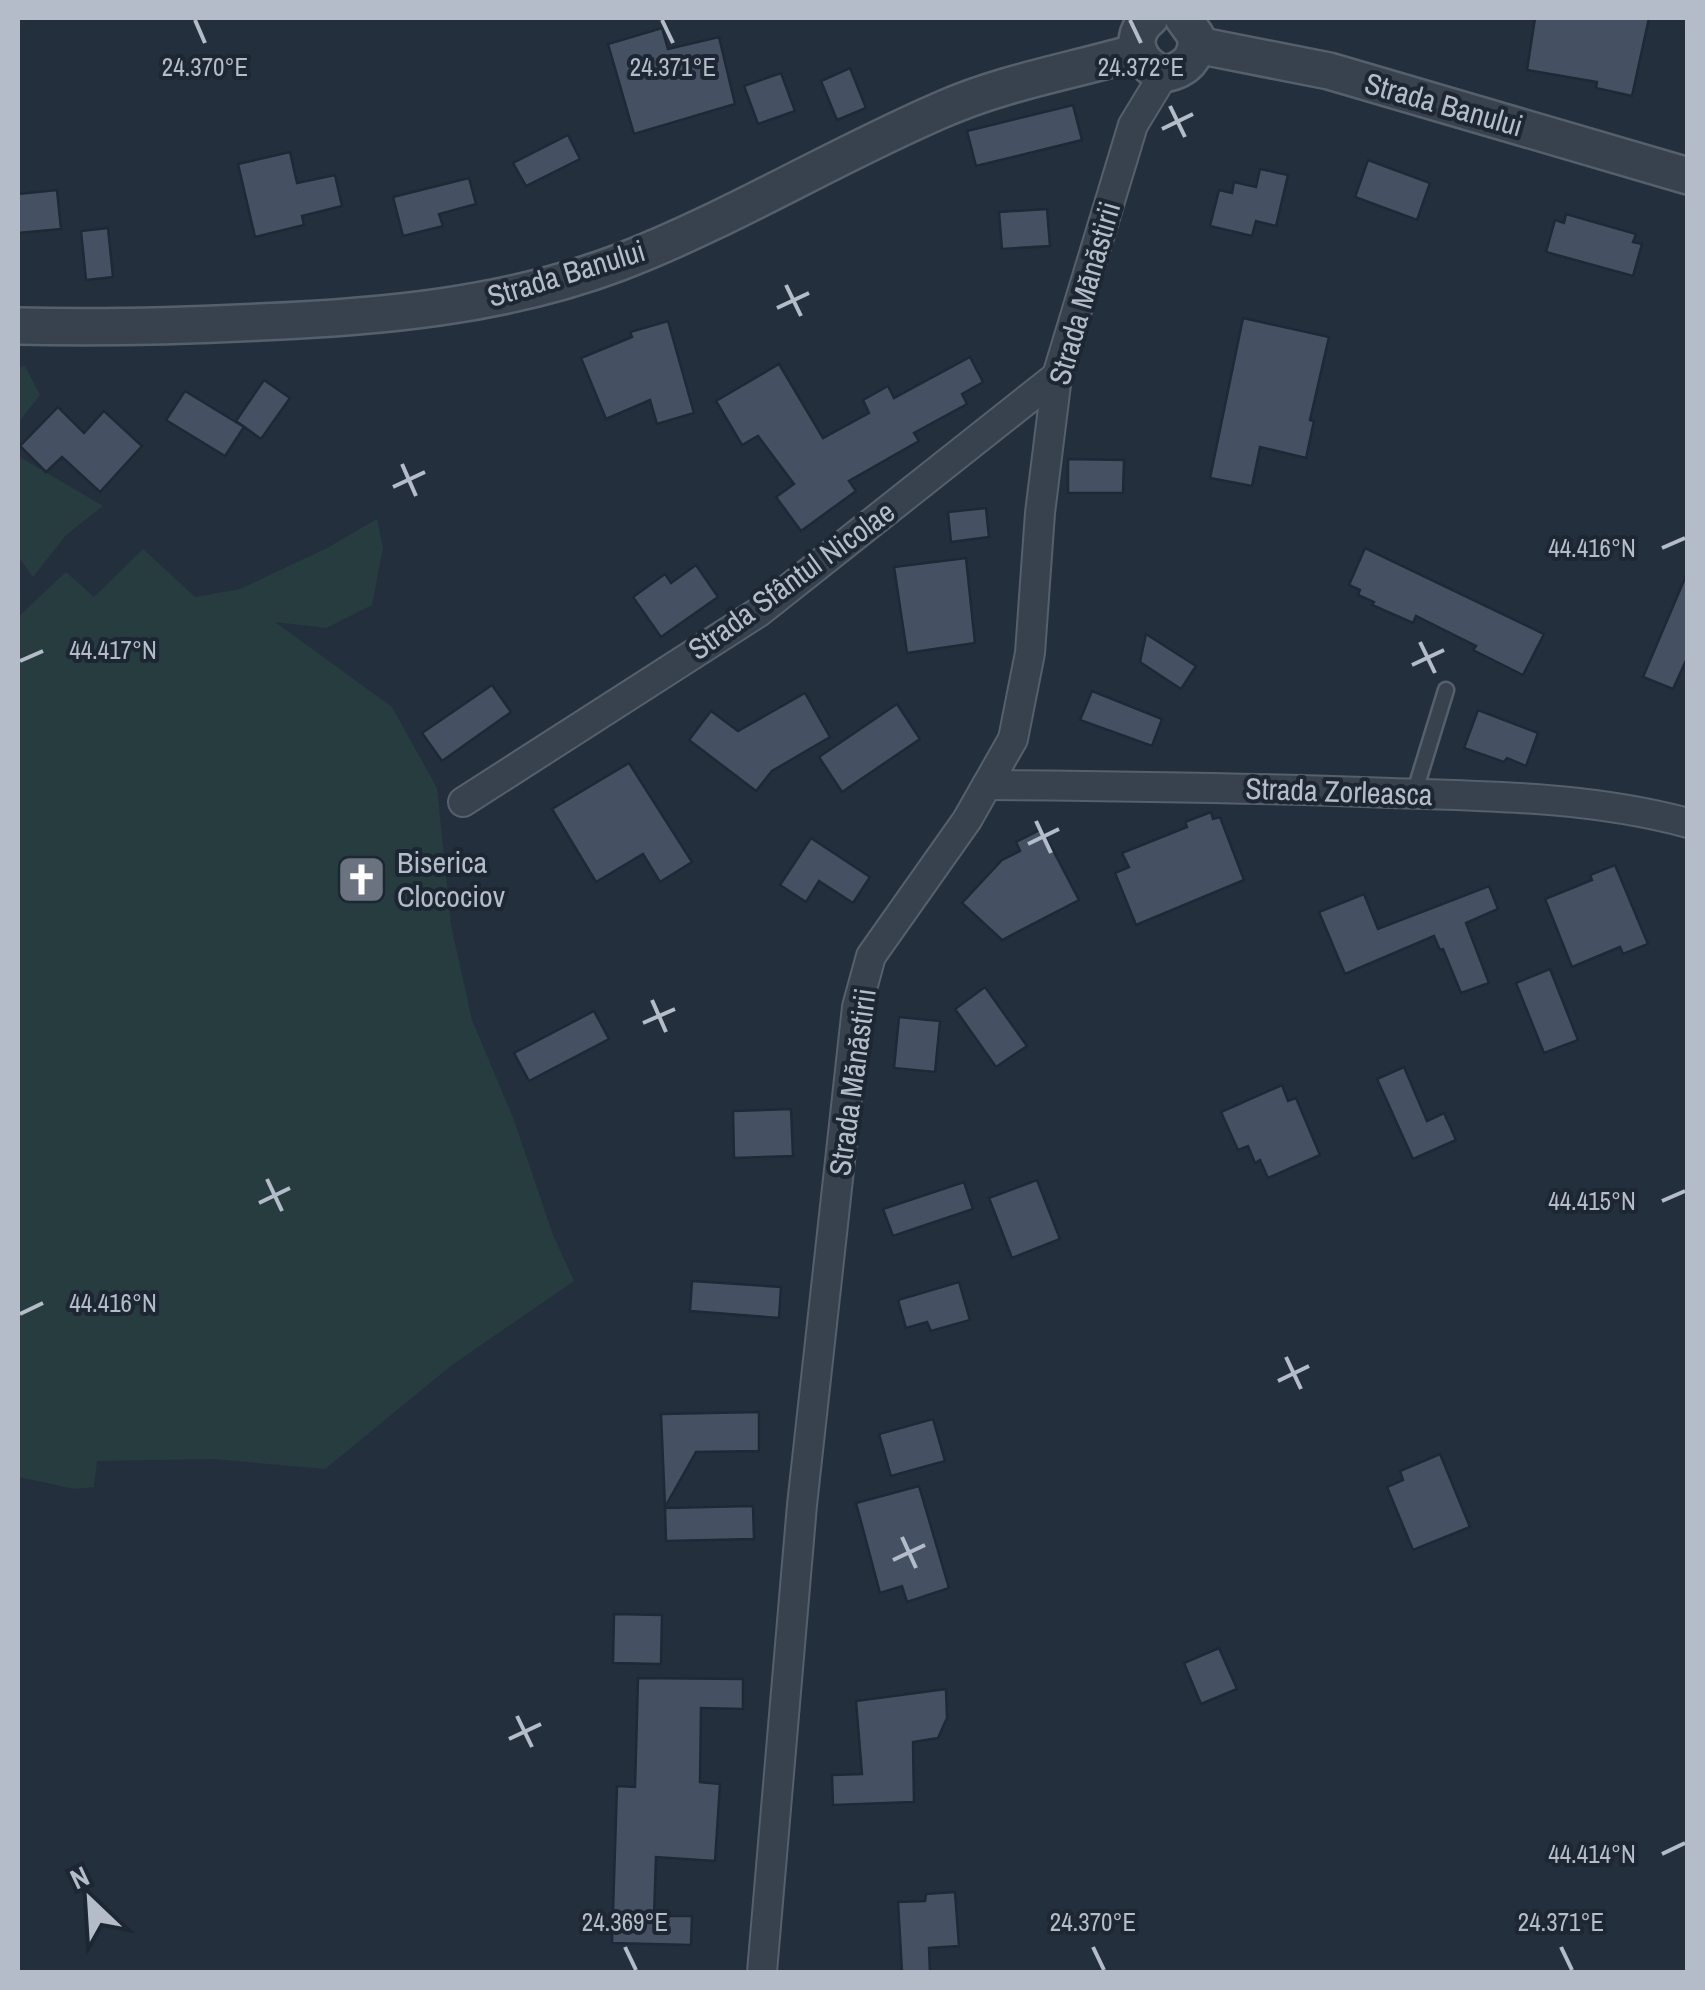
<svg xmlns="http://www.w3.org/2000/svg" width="1705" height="1990" font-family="'Archivo Narrow',sans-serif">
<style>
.green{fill:#263c3f}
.building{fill:#455162;stroke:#1f2835;stroke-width:2.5}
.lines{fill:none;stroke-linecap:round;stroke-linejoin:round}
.service-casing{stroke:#565f6c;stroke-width:19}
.minor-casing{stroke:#565f6c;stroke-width:32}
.tertiary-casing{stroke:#565f6c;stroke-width:40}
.service{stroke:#38414e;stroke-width:14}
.minor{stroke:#38414e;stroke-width:28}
.tertiary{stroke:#38414e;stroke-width:35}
.ticks{fill:none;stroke:#b4bcc9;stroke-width:4}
.labels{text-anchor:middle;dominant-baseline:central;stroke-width:8;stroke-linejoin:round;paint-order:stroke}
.street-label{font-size:30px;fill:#b4bcc9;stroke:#1d2633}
.poi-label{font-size:30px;fill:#b4bcc9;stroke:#1d2633;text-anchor:start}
.ticks-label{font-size:25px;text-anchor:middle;fill:#b4bcc9;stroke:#1d2633;stroke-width:8;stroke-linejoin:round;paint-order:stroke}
</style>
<rect width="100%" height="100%" fill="#242f3e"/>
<g class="green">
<polygon points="25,366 40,395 18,423 18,368"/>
<polygon points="18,456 103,506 66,535 33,577 18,556"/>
<polygon points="377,519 383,548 372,605 326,628 275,622 392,707 437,788 451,925 472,1020 514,1120 553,1235 574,1281 452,1365 325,1469 213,1459 97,1461 94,1487 75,1489 18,1477 18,617 66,572 94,597 143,549 195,597 240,589 327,548"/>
</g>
<g class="building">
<polygon points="1535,18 1649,18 1632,96 1596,88 1597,82 1527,70"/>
<polygon points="662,28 668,49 719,37 735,104 634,134 608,44"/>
<polygon points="850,68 866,108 837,120 821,81"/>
<polygon points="781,73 795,111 758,124 744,86"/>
<polygon points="1073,105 1082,140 976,166 967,131"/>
<polygon points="568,135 580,159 526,186 513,163"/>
<polygon points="290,152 297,183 335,175 342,206 302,216 304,225 255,237 238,164"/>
<polygon points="1368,160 1430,183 1417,220 1355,197"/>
<polygon points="1260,169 1288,175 1276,226 1256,221 1252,236 1210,226 1219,190 1232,193 1234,182 1256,187"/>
<polygon points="469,178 476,204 439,214 443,226 403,236 393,197"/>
<polygon points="57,190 61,229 18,233 18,194"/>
<polygon points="1047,209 1050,246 1002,249 999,212"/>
<polygon points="1566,214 1636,234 1633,242 1642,244 1633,276 1546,252 1555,220 1564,223"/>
<polygon points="108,228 113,277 86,280 81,231"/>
<polygon points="1243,318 1329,337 1310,420 1314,421 1306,458 1260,447 1252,486 1210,478"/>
<polygon points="668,321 694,413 657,424 650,400 606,419 581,358 632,337 630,332"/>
<polygon points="970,357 983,382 962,394 967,404 914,433 919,441 849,481 856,491 801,531 776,497 794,484 758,436 742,445 716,401 779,364 823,438 869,413 863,400 888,386 894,398"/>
<polygon points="264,380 290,398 261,439 236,421"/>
<polygon points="185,391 244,427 225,456 166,420"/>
<polygon points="58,407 84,433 104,411 142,446 100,492 62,457 46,472 20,446"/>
<polygon points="1068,459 1124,460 1123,493 1068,493"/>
<polygon points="986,508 989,537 951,542 948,512"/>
<polygon points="1365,548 1544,634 1523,675 1473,650 1476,646 1416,616 1413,623 1372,605 1374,602 1358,595 1360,590 1349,585"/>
<polygon points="966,558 975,643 907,653 894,567"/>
<polygon points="696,565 718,597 661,637 633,597 665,574 671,583"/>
<polygon points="1688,571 1688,656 1673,689 1643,677"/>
<polygon points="1146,634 1196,666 1181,689 1140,662"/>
<polygon points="492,685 511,712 442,761 422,733"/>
<polygon points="1092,691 1162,719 1152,746 1080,720"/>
<polygon points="805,693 830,737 772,771 756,791 689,740 711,711 738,731"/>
<polygon points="897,704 920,739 842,792 819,757"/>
<polygon points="1478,710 1538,733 1526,766 1507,758 1504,762 1464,748"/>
<polygon points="629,763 692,862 660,882 643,854 596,882 552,809"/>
<polygon points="1211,812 1213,819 1220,817 1244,880 1136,925 1115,873 1129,867 1122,853 1187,827 1185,822"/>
<polygon points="1042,829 1079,900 1002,940 962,903 1002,860 1020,851 1016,842"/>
<polygon points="811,838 870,877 853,903 819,881 806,902 780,885"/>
<polygon points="1615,865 1648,944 1623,954 1620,947 1572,967 1545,899 1592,880 1590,875"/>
<polygon points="1489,886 1498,909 1466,923 1489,983 1461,993 1443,949 1440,950 1434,936 1345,974 1319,912 1364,894 1378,929"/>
<polygon points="1550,969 1578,1040 1544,1053 1516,983"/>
<polygon points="985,987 1027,1046 996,1067 955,1009"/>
<polygon points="594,1011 609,1039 529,1081 514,1053"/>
<polygon points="899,1017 940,1021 935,1072 894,1068"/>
<polygon points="1404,1067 1427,1121 1444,1113 1456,1140 1413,1159 1377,1079"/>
<polygon points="1282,1085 1288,1101 1296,1098 1320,1155 1268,1178 1260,1160 1255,1163 1248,1146 1238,1150 1221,1112"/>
<polygon points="791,1109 793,1156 734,1158 733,1111"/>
<polygon points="1037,1180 1060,1239 1012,1258 989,1198"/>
<polygon points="964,1182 973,1209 893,1236 883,1209"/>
<polygon points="692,1281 781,1287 779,1318 690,1311"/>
<polygon points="959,1282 970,1320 931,1331 927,1322 906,1328 898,1300"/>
<polygon points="759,1412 759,1451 696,1452 665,1507 661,1414"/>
<polygon points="933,1419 945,1461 891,1476 879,1434"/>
<polygon points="1440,1454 1470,1527 1413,1550 1387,1487 1403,1480 1400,1471"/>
<polygon points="919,1486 949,1588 907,1602 902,1586 880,1593 856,1503"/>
<polygon points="753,1506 754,1539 666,1541 665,1508"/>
<polygon points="614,1614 662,1615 661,1664 613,1663"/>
<polygon points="1219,1648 1237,1689 1201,1704 1184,1663"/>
<polygon points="638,1678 743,1679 743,1709 701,1708 700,1782 720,1784 715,1861 656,1857 654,1916 692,1916 691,1945 612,1943 617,1786 635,1787"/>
<polygon points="946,1689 947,1718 938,1738 913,1742 914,1802 833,1805 832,1775 862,1774 856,1701"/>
<polygon points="955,1892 959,1946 929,1948 930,1972 902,1972 898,1902 925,1901 926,1894"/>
</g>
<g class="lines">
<defs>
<polyline id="service" points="1414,794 1446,690"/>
<g id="minor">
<path d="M987,785C1122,786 1257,788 1392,793C1490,796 1593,797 1688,823"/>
<polyline points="463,802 759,612 1057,376"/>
<polyline points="762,1972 802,1505 857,1007 871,956 967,820 1013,739 1030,653 1040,513 1057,376 1133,125 1164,74"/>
</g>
<g id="tertiary">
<path d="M1150,18C1126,37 1138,65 1164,74C1186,70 1198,58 1196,36L1183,18"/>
<polyline points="1197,45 1329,71 1688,176"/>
<path d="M18,326C99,328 179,326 260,322C381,317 504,306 618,263C730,220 832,157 941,110C1004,82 1072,71 1137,52"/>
</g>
</defs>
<use href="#service" class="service-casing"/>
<use href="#minor" class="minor-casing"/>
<use href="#tertiary" class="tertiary-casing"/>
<use href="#service" class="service"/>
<use href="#minor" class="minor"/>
<use href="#tertiary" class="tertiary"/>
</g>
<path class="ticks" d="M195,20L205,43M662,20L673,43M1130,20L1141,43M1170,106L1185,137M1162,129L1193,114M786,285L801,316M777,308L809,293M402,464L416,496M393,487L425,472M1662,548L1685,538M1420,642L1435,673M20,661L43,651M1412,665L1444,650M1036,821L1051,853M1028,844L1059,829M652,1000L666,1032M643,1023L675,1009M267,1179L282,1211M1662,1201L1685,1191M259,1203L290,1188M20,1314L43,1303M1286,1357L1301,1389M1278,1381L1309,1366M902,1537L916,1568M893,1560L925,1545M517,1716L532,1747M509,1739L541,1724M1662,1854L1685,1843M625,1947L636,1970M1093,1947L1104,1970M1561,1947L1572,1970"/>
<defs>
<symbol id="church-square" viewBox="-11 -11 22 22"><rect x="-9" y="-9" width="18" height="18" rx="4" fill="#6b7280" stroke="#1d2633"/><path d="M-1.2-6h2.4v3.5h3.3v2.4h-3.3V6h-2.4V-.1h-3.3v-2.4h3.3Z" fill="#fff"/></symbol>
</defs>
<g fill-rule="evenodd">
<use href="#church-square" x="334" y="852" width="55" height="55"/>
</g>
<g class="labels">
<g class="street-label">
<text transform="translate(1444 104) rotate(16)">Strada Banului</text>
<text transform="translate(566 273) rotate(-17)">Strada Banului</text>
<text transform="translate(1084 293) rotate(-74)">Strada Mănăstirii</text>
<text transform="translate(791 580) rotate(-36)">Strada Sfântul Nicolae</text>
<text transform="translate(1339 791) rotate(2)">Strada Zorleasca</text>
<text transform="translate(852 1082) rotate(-82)">Strada Mănăstirii</text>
</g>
<g class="poi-label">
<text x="397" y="862">Biserica<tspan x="397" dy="34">Clocociov</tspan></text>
</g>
</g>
<g class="ticks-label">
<text x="205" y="76">24.370°E</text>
<text x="673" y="76">24.371°E</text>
<text x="1141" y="76">24.372°E</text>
<text x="1592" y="557">44.416°N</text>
<text x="113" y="659">44.417°N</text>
<text x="1592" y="1210">44.415°N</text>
<text x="113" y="1312">44.416°N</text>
<text x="1592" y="1863">44.414°N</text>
<text x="625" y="1931">24.369°E</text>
<text x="1093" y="1931">24.370°E</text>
<text x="1561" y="1931">24.371°E</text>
</g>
<rect width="1705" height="1990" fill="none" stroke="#b4bcc9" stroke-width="40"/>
<g transform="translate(90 1900) rotate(335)" stroke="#1d2633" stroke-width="8" paint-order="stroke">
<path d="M0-8L18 38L0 25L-18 38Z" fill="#b4bcc9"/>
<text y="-15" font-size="28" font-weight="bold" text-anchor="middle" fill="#b4bcc9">N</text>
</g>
</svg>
